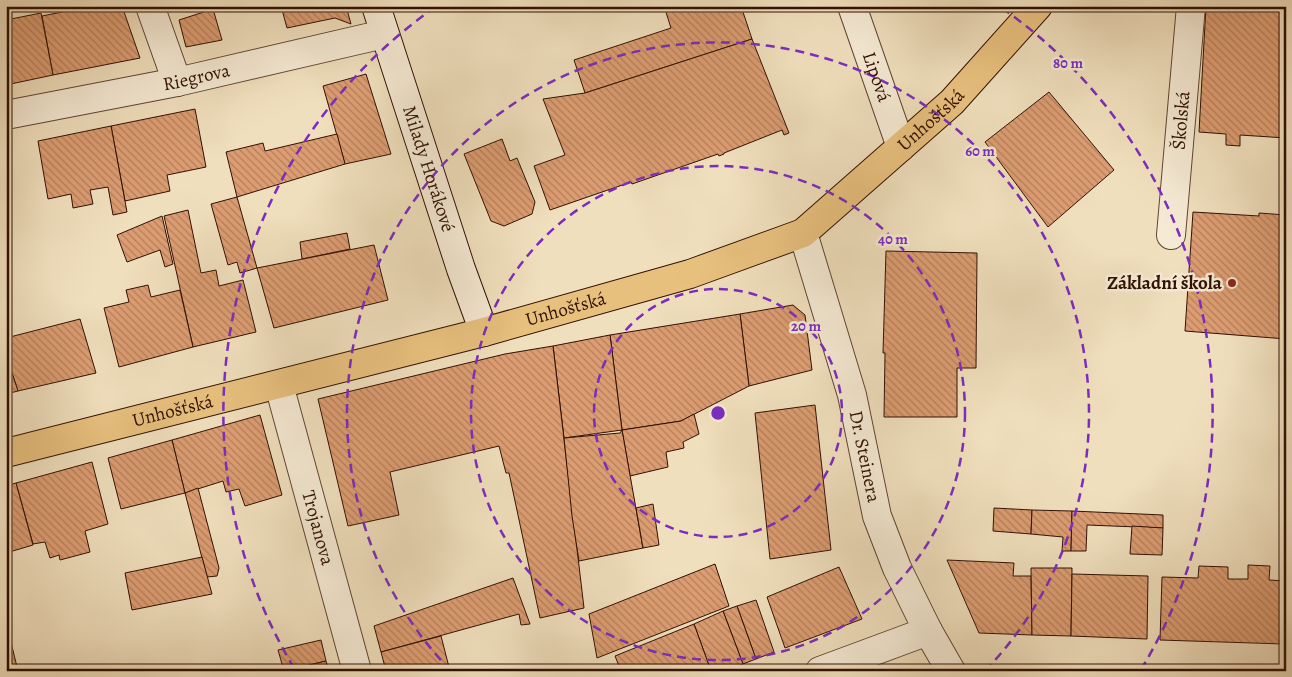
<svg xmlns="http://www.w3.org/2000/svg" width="1292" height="677" font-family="Alegreya,serif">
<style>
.building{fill:url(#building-back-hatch);stroke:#301003}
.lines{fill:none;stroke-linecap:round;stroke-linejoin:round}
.street-casing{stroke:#604432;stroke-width:30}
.secondary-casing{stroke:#301003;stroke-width:30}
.primary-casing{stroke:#301003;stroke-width:30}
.street{stroke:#f5ead4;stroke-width:28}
.secondary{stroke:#f5ead4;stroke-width:28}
.primary{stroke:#e8c07e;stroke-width:28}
.ring{fill:none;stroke:#7b2cbf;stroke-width:2.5;stroke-dasharray:9 6}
.poi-dot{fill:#8f2418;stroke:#f5ead4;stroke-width:2}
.labels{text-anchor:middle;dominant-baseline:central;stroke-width:5;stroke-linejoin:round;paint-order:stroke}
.street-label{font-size:19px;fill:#301003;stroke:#f5ead4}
.poi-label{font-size:19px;font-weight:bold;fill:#301003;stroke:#f5ead4;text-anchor:end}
.centre{fill:#7b2cbf;stroke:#f5ead4;stroke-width:2.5}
.ring-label{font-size:15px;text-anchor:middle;font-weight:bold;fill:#7b2cbf;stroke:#f5ead4;stroke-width:5;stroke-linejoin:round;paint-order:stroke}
</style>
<defs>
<pattern id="building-back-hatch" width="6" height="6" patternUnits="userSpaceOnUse" patternTransform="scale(1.25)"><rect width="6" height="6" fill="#dd9d72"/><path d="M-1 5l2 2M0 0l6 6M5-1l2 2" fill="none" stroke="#b47f5b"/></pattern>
</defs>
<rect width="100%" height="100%" fill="#f0dfbd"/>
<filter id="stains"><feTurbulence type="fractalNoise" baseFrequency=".004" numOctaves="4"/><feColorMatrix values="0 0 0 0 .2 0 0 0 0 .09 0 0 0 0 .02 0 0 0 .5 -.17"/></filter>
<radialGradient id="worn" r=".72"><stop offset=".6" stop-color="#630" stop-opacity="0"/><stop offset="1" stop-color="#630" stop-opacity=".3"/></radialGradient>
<g class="building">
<polygon points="92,6 122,6 140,58 53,75 42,16"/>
<polygon points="281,6 346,6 351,24 335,18 287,28"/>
<polygon points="664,6 741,6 752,39 585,93 574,60 671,28"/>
<polygon points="1206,6 1279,6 1279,13 1286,14 1286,138 1240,135 1240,146 1226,145 1226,134 1199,132"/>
<polygon points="213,9 222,40 186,47 179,20"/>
<polygon points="41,13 53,75 6,85 6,20"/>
<polygon points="752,39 789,133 784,135 782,130 724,153 724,154 719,156 718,154 632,184 631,182 550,210 534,166 565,155 543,99 585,93"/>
<polygon points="366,74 391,154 345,164 323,86"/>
<polygon points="1049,92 1114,170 1048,227 985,142"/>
<polygon points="195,109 206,167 167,175 170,191 125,201 111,126"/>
<polygon points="111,126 127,212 113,215 108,187 90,190 93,204 73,208 71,194 48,199 38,141"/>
<polygon points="337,134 345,164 237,197 226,152 263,143 265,151"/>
<polygon points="502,139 510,161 517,158 535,202 532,214 504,226 491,221 464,154"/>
<polygon points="6,187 11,210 6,211"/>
<polygon points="237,197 257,268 240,273 237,262 228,265 211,204"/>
<polygon points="188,210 201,273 216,270 219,286 243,280 256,332 193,347 164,216"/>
<polygon points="1193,212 1259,216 1259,213 1286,215 1286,339 1185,331"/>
<polygon points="162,216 173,264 165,267 160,250 127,262 117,235"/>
<polygon points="347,233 350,249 302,259 300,242"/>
<polygon points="374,245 388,300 274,328 257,268"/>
<polygon points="886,251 977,253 976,368 957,368 957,417 884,417 885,353 883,353"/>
<polygon points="148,285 151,297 180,290 193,347 119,367 104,308 129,302 126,290"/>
<polygon points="793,305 805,315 812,370 749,386 740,314"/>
<polygon points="740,314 749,386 681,421 622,430 610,335"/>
<polygon points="80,319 96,373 18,391 6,355 6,338"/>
<polygon points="610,335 622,430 564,438 553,346"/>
<polygon points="553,346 584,608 540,618 509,473 506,473 499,446 390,472 399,515 348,526 318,399 505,354"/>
<polygon points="6,355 18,391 6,394"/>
<polygon points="815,405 831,550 770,559 755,413"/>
<polygon points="694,414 699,434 683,442 684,448 666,452 668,467 630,476 622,430 681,421"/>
<polygon points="260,415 282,495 245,506 239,489 226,492 223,481 185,493 172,440"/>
<polygon points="622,430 643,548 579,561 572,516 564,438 620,433"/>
<polygon points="172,440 185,493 121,509 108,458"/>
<polygon points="92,462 108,524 85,531 90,552 60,560 59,555 50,558 45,542 33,544 16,483"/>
<polygon points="16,483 33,545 6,553 6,486"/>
<polygon points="198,488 219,568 217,576 207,577 185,493"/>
<polygon points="653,504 659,545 643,548 636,508"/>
<polygon points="994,508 1032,510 1031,534 993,531"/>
<polygon points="1032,510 1072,511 1071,551 1062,551 1063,537 1031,534"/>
<polygon points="1072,511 1163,515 1163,528 1087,525 1086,551 1071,551"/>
<polygon points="1132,526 1163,528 1162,555 1130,554"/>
<polygon points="202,557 212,594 132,610 125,573"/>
<polygon points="947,560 1014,563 1013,576 1031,576 1032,635 979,633"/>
<polygon points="715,564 729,606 597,658 589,614"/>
<polygon points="1248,565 1270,566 1269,580 1285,581 1284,644 1160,640 1162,577 1198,578 1199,566 1228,567 1228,579 1248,579"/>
<polygon points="839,567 862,619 785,648 767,597"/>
<polygon points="1031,568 1072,568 1071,636 1032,635"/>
<polygon points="1072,574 1148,576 1147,639 1071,636"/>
<polygon points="513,578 530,624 521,625 519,614 381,652 374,626"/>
<polygon points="756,600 774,652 756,659 737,606"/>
<polygon points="737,606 756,659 743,664 723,611"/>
<polygon points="723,611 743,664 727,671 711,671 694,624"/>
<polygon points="6,622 18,671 6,671"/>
<polygon points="694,624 711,671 621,671 615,656"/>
<polygon points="441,636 450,671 386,671 381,652"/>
<polygon points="321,640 326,661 284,671 278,650"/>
<polygon points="326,661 329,671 285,671"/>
<polygon points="898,665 902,671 884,671"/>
</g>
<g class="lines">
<defs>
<g id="street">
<polyline points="150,6 177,82"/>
<path id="s1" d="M852,6L901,147"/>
<path id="s2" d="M6,115L177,82L384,34"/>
<path id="s3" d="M803,233L852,395L877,516L897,568L928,631L951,671"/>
<path id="s4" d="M1171,235L1191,6"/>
<path id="s5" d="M279,385L357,671"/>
<polyline points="820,671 928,631"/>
</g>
<g id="secondary">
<path id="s6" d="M376,6L461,269L484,332"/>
</g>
<g id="primary">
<path id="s7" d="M6,453L484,332L690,274L803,233L952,102L1038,6"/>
</g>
</defs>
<use href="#street" class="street-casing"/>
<use href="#secondary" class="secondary-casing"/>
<use href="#primary" class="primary-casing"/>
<use href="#street" class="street"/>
<use href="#secondary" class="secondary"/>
<use href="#primary" class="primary"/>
</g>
<g class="ring">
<circle cx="718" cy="413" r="124"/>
<circle cx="718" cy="413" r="247"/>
<path d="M451 671A371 371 0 1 1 985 671"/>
<path d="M294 668A495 495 0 0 1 434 8M1002 8A495 495 0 0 1 1142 668"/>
</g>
<circle class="poi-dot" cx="1232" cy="283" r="5"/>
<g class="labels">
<g class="street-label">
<text stroke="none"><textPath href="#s1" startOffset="75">Lipová</textPath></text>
<text stroke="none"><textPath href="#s2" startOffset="194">Riegrova</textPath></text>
<text stroke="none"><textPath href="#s7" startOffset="998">Unhošťská</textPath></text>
<text stroke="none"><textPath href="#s4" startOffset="115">Školská</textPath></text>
<text stroke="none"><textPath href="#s6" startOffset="171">Milady Horákové</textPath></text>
<text stroke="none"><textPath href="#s7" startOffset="578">Unhošťská</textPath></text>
<text stroke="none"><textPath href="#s7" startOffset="172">Unhošťská</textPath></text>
<text stroke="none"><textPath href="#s3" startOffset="232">Dr. Steinera</textPath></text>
<text stroke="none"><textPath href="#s5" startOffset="148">Trojanova</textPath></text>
</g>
<g class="poi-label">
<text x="1222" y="283">Základní škola</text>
</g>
</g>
<circle cx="718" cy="413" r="8" class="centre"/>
<g class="ring-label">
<text x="1068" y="68">80 m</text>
<text x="980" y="156">60 m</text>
<text x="893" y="244">40 m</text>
<text x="806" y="331">20 m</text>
</g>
<rect width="1292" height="677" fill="none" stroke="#f0dfbd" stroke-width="25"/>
<rect x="8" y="8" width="1277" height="662" fill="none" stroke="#301003" stroke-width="2.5"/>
<rect x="12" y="12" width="1267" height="652" fill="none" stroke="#301003"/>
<rect width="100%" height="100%" filter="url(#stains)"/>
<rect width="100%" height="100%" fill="url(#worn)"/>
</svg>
